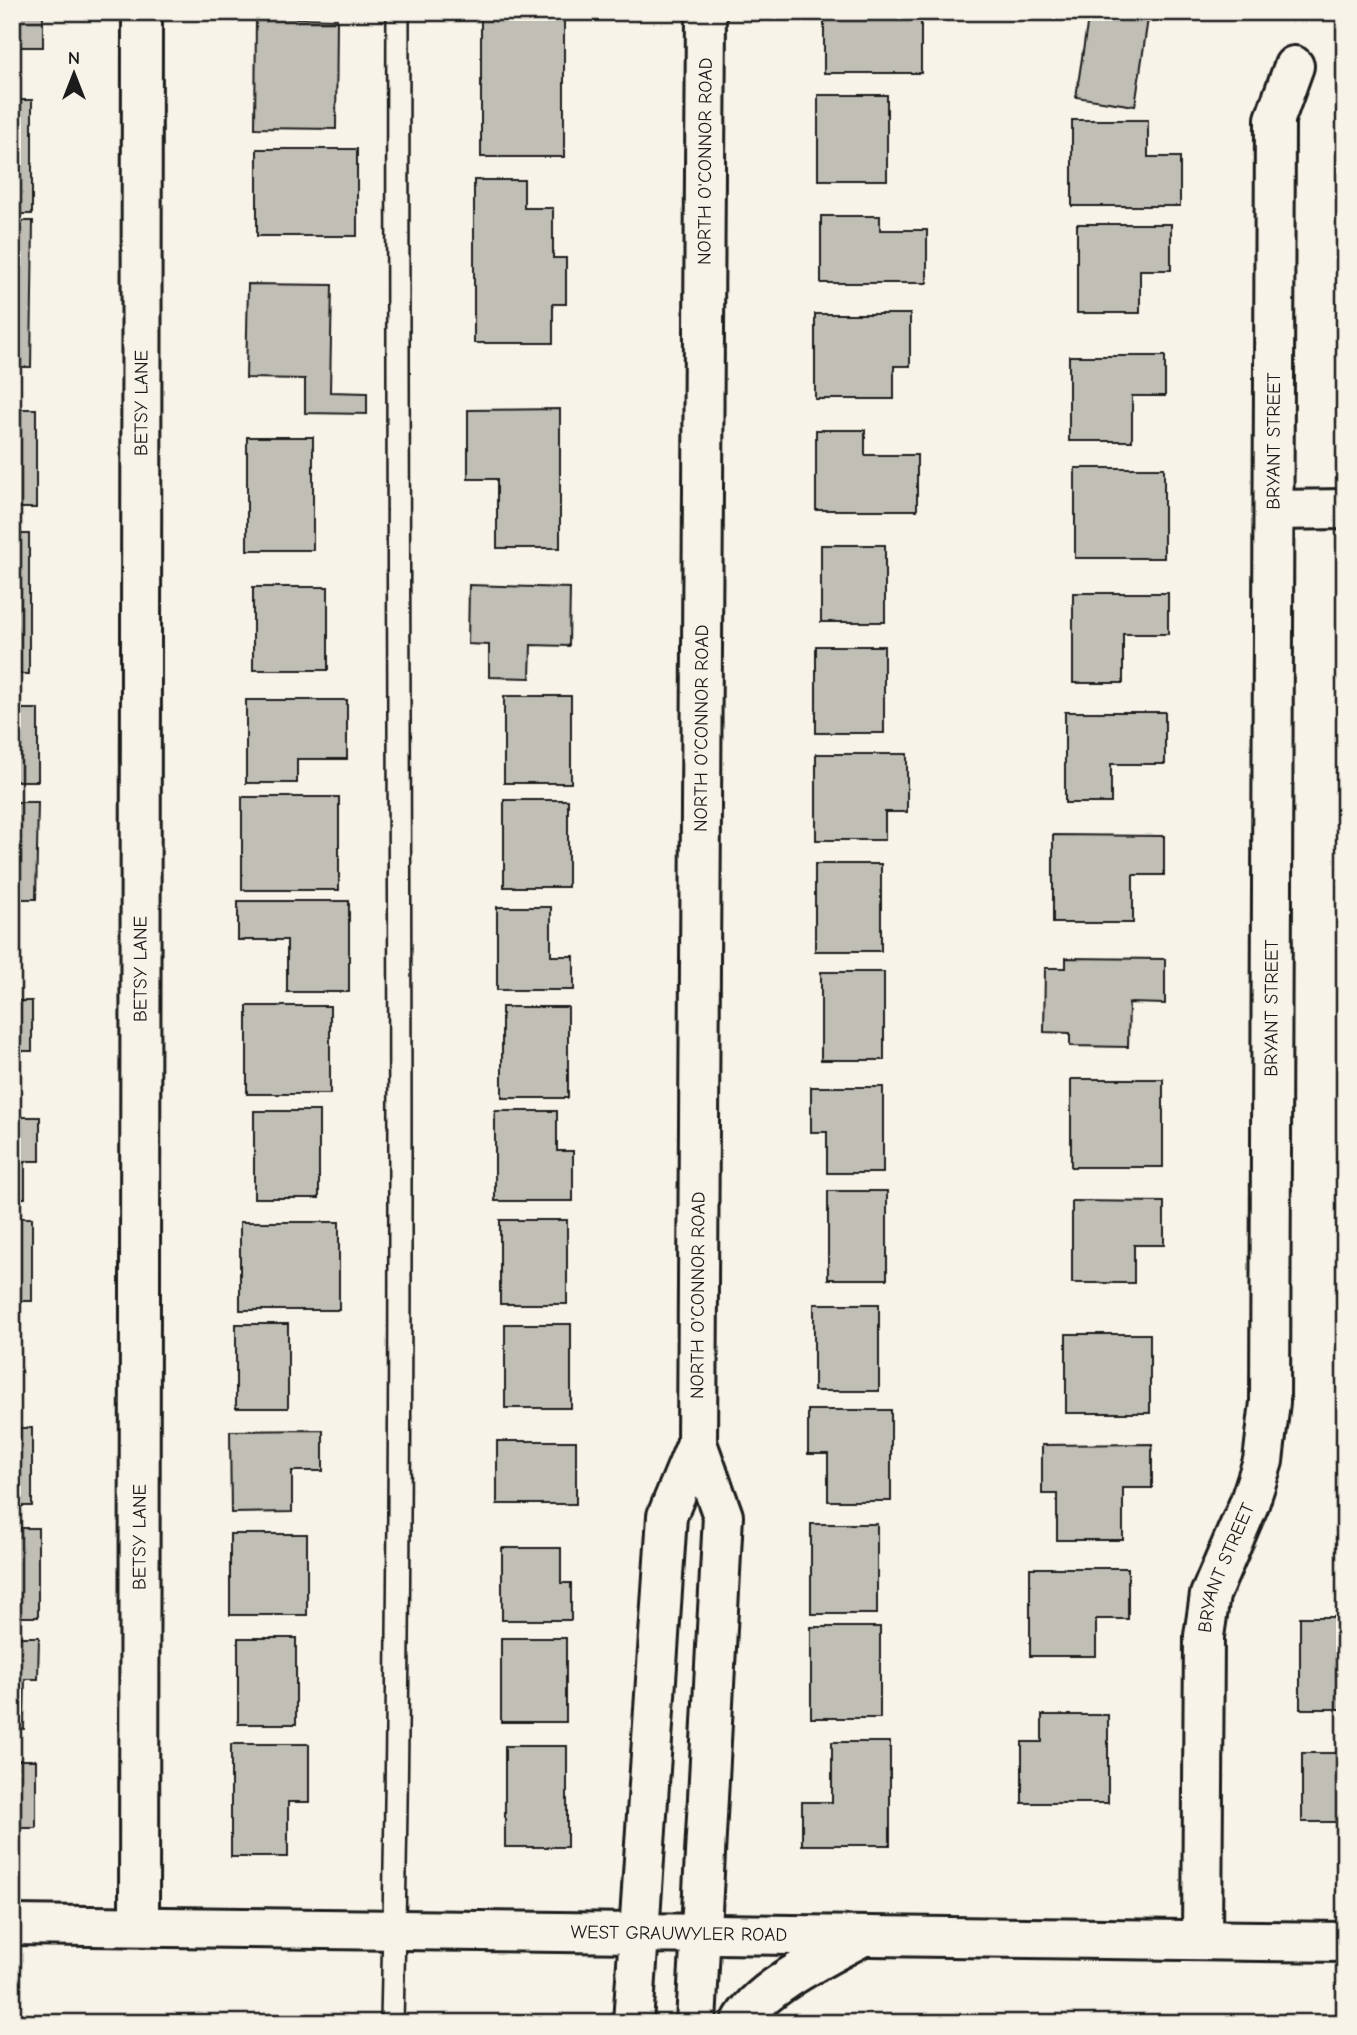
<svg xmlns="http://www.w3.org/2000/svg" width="1357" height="2035" font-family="'Comic Neue',sans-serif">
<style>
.building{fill:#c0beb5;stroke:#1c1c1c;stroke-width:2}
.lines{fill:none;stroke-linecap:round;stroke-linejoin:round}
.service-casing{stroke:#1c1c1c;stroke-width:26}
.minor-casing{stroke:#1c1c1c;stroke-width:44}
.secondary-casing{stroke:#1c1c1c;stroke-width:44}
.service{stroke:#f7f3e8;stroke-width:21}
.minor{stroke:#f7f3e8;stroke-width:38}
.secondary{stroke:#f7f3e8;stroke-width:38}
.labels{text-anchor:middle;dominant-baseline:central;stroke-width:7;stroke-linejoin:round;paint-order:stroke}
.street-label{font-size:19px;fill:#1c1c1c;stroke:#f7f3e8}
</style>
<rect width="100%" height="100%" fill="#f7f3e8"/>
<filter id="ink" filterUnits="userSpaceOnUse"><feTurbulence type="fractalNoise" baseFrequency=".0143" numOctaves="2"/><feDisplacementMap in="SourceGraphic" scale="14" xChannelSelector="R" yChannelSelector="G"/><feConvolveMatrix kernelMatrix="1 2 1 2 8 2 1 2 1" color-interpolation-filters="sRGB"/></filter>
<g filter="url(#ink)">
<g class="building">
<rect x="12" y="12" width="31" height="35"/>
<polygon points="824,12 921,16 921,73 824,73"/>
<polygon points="1089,12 1149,12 1135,106 1076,97"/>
<rect x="481" y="13" width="83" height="144"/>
<polygon points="256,17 337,19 336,129 255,128"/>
<rect x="818" y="95" width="69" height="85"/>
<rect x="12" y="100" width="20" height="114"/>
<polygon points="1072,120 1148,120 1148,157 1180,157 1180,206 1072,206"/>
<rect x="257" y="149" width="100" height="87"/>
<polygon points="474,180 524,180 524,208 553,208 553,258 566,258 566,304 553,304 553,343 474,343"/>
<polygon points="821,216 880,216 880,230 927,230 927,283 821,283"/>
<polygon points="12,221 33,221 31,367 12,367"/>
<polygon points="1077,224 1171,224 1171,270 1140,270 1140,313 1077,313"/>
<polygon points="248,284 332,285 330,392 367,393 367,414 305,413 305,379 246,378"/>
<polygon points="815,314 910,314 910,366 894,366 894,399 815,399"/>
<polygon points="1069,356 1165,356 1165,396 1132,396 1132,441 1069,441"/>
<rect x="12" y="409" width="24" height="99"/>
<polygon points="560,409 560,548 497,548 497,479 468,479 468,410"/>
<polygon points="816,430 865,430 865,455 917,455 917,510 816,510"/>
<rect x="247" y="437" width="66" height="113"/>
<rect x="1075" y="468" width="89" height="90"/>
<rect x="12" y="534" width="17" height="140"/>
<rect x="821" y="545" width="64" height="77"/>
<polygon points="469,585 570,588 569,646 531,645 530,678 489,677 489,645 468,644"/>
<rect x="253" y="587" width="75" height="83"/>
<polygon points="1073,593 1168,593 1168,634 1123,634 1123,683 1073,683"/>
<rect x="816" y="646" width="68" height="87"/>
<rect x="504" y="696" width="67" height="87"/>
<polygon points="246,700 347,700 347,759 297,759 297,783 246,783"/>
<rect x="12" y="709" width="26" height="72"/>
<polygon points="1065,712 1165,712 1165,764 1111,764 1111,803 1065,803"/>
<polygon points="816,754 907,754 907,812 885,812 885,840 816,840"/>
<rect x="242" y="797" width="97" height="93"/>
<rect x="504" y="800" width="64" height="87"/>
<polygon points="12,802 38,802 36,899 18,899 17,968 12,968"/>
<polygon points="1053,835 1164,836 1164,875 1133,875 1133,923 1053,923"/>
<rect x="815" y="864" width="66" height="87"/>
<polygon points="238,901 349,901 349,992 287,992 287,940 238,940"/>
<polygon points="497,907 551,907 551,956 574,956 574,990 497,990"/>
<polygon points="1066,958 1165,959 1165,1004 1129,1003 1128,1047 1070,1046 1070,1033 1044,1032 1045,968 1066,968"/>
<rect x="821" y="972" width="63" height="88"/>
<polygon points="12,1001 32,1001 32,1051 13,1051 13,1070"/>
<rect x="247" y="1006" width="83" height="88"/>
<rect x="502" y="1007" width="66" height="91"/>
<rect x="1071" y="1079" width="92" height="88"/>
<polygon points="811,1087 883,1087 883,1173 827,1173 827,1132 811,1132"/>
<rect x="254" y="1111" width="65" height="87"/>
<polygon points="495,1111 557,1111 557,1151 573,1151 573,1201 495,1201"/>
<polygon points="12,1117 40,1117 40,1161 25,1161 25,1198 12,1198"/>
<rect x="828" y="1191" width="59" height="88"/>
<polygon points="1072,1201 1164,1202 1164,1245 1134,1245 1134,1283 1072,1283"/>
<rect x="12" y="1218" width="20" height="83"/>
<rect x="500" y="1220" width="67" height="84"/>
<rect x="240" y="1222" width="99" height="88"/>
<rect x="814" y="1304" width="65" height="87"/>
<rect x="236" y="1324" width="52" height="84"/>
<rect x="505" y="1324" width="66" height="84"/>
<rect x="1066" y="1334" width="84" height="79"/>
<polygon points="808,1410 891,1410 891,1501 828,1501 828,1454 808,1454"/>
<rect x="12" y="1428" width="20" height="78"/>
<polygon points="323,1430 323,1471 292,1471 292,1512 231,1513 230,1431"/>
<rect x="497" y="1441" width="79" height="63"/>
<polygon points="1152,1444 1152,1488 1123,1488 1123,1540 1057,1540 1057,1494 1042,1494 1042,1445"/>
<rect x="811" y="1524" width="66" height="90"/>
<rect x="12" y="1528" width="26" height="89"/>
<rect x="230" y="1534" width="77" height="81"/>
<polygon points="502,1548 561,1548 561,1583 571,1583 571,1620 502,1620"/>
<polygon points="1030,1568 1128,1568 1128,1619 1096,1619 1096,1656 1030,1656"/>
<rect x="1300" y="1617" width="45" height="92"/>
<rect x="811" y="1627" width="69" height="91"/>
<polygon points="12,1637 39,1637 38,1679 25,1679 24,1729 12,1728"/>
<rect x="238" y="1638" width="58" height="86"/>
<rect x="501" y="1638" width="65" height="84"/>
<polygon points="1042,1715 1108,1715 1108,1803 1022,1803 1022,1742 1042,1742"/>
<polygon points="832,1742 890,1742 890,1845 802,1845 802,1802 832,1802"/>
<polygon points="231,1744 309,1744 309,1802 288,1802 288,1857 231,1857"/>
<rect x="505" y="1746" width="62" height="101"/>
<rect x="1302" y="1753" width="43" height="69"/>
<rect x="12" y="1760" width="24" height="68"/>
</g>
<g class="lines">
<defs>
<path id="service" d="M392,2023C407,1353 396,682 398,12"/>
<g id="minor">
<polyline points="1274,510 1345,509"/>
<path id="s1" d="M139,1925L142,12"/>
<path id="s2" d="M1202,1940L1204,1636L1210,1595L1249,1504L1263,1461L1270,1402L1275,119L1294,66"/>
</g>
<g id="secondary">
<path id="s3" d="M12,1925L1345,1942"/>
<polyline points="633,2023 667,1516 697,1443"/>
<path id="s4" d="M696,2023L723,1516L697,1443L706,12"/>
<path d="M741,2023C757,1989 830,1954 863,1936"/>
</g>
</defs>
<use href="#service" class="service-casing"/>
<use href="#minor" class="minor-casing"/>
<use href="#secondary" class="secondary-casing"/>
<use href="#service" class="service"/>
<use href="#minor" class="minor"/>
<use href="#secondary" class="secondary"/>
</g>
</g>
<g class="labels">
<g class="street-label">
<text stroke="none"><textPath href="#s4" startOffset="1867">NORTH O'CONNOR ROAD</textPath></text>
<text stroke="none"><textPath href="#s1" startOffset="1522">BETSY LANE</textPath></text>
<text stroke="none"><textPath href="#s2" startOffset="1510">BRYANT STREET</textPath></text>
<text stroke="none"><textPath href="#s4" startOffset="1300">NORTH O'CONNOR ROAD</textPath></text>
<text stroke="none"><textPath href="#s1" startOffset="956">BETSY LANE</textPath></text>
<text stroke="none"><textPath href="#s2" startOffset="943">BRYANT STREET</textPath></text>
<text stroke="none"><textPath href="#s4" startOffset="733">NORTH O'CONNOR ROAD</textPath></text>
<text stroke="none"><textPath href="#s1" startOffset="388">BETSY LANE</textPath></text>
<text stroke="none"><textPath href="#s2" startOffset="376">BRYANT STREET</textPath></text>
<text stroke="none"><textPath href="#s3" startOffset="667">WEST GRAUWYLER ROAD</textPath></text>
</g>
</g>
<rect width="1357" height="2035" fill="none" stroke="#f7f3e8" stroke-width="42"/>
<rect x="21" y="21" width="1315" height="1993" fill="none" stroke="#1c1c1c" stroke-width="2.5" filter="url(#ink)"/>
<g transform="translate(74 74)" stroke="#f7f3e8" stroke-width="5" paint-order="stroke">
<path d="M0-5L12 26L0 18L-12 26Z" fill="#1c1c1c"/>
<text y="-10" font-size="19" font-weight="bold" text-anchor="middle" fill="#1c1c1c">N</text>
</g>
</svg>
